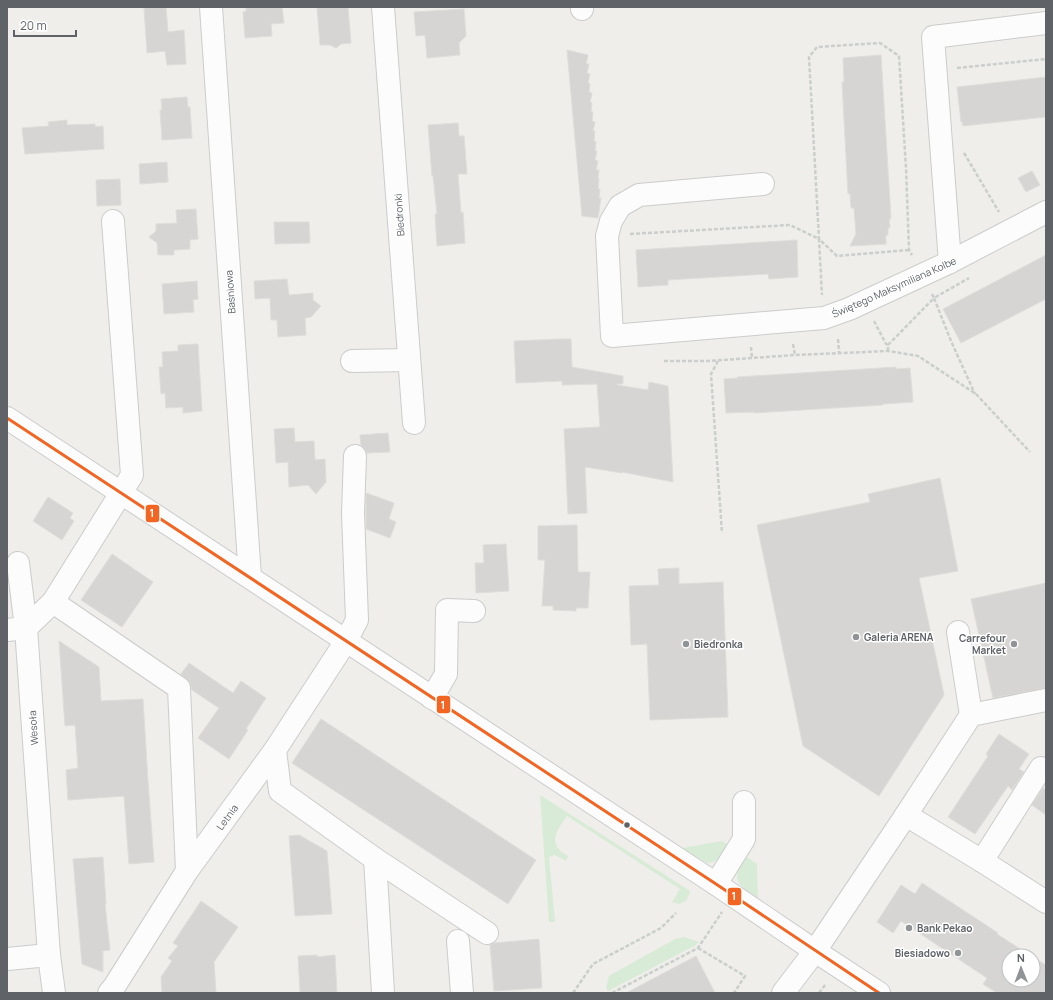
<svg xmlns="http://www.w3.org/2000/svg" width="1053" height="1000" font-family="Manrope,sans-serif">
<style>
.green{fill:#d8ebd6}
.building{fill:#d6d5d3;stroke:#deddd9}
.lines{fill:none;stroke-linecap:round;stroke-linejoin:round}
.minor-casing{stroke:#cbcccc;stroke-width:24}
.path{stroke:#cacfcc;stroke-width:2.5;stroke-dasharray:4 2;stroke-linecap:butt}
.minor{stroke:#fdfcfc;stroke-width:22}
.bus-1-casing{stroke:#fff;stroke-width:6}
.bus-1{stroke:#f26522;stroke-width:3}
.poi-dot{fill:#919496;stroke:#fff;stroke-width:1.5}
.bus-dot{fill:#5f6368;stroke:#fff;stroke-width:1.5}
.labels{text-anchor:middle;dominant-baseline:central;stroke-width:3;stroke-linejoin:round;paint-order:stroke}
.street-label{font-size:10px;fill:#5f6368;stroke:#fff}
.poi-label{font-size:10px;font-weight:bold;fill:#5f6368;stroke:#fff;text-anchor:start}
.line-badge{stroke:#fff;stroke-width:1.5}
.badge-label{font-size:11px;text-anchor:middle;font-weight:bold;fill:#fff}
</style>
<rect width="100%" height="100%" fill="#efeeea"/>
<g class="green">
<path d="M540,795L690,891L689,895L686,901L679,904L672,902L680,889L567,816C561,825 550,837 558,848C560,851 564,854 568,856L566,861L555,855L549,857L555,922H549Z"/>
<path d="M722,841L730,846C722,855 720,862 707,863L682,848Z"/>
<path d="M747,857L757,864L758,898C749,892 733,884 738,871C740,866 744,861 747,857Z"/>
<polygon points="684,937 699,942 694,946 608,991 606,988 609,976 675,939"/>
</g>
<g class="building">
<polygon points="157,7 166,7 168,32 184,30 186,64 167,65 165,51 147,53 144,8"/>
<polygon points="246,7 282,7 284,23 271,24 272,36 245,38 243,12 246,11"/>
<polygon points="317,7 348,7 351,43 341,44 336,48 330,45 320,45"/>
<polygon points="464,9 466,36 459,43 460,55 427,58 425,35 416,36 414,12"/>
<polygon points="567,50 588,55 586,64 589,64 587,73 590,74 588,83 590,84 589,92 592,93 590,102 592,103 591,112 593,112 592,121 595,122 593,131 595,131 594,141 596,142 595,151 597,151 595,160 598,161 596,170 599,170 598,179 599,179 598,189 600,189 599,198 601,198 598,218 582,216"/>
<polygon points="881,55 891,219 889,219 890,228 888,228 888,235 886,235 886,244 850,246 856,234 854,208 851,208 850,194 848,194 842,82 844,82 843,58"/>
<polygon points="1046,77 1046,117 963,126 962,122 961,122 957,87"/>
<polygon points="187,97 188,107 190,107 192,138 162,140 160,110 162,110 161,99"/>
<polygon points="67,120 67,125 95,124 95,127 103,126 104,149 25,154 22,128 49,126 48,122"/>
<polygon points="458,123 459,136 464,136 467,174 458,174 461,213 463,212 465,243 437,246 435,214 437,214 433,176 432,176 428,125"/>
<polygon points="167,162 168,182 140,184 139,164"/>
<polygon points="1032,171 1040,185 1026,192 1018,178"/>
<polygon points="120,179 121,205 97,206 96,180"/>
<polygon points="196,209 198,239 190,240 190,249 174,250 174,255 158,255 157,243 149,237 156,231 156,224 177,223 176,210"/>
<polygon points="274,222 309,222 310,243 275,244"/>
<polygon points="797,240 798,277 769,279 768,274 668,280 668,285 638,287 636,250"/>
<polygon points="1046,255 1046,299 961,343 943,309"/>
<polygon points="287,279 289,295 313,293 313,300 321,306 311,317 305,318 306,335 278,337 277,320 271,320 270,298 255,299 254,281"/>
<polygon points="197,281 198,299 193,300 194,312 164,314 162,284"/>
<polygon points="560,339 571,339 572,367 623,376 623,384 617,384 617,385 648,390 649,382 668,386 673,482 622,472 622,473 585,467 587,513 568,514 564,429 600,427 597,384 562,385 562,381 516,383 514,341"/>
<polygon points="198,344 202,411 183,413 183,407 166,408 165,393 161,394 159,367 163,367 162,352 178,351 178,345"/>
<polygon points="896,367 896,369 910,368 913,402 883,404 883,405 754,413 754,412 726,413 724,379 738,378 737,377"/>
<polygon points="294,428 295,442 314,441 315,460 325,459 326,482 316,494 308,485 289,487 288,462 276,463 274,429"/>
<polygon points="388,433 390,452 367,453 366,450 361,445 360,435"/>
<polygon points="940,478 958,571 919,578 944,695 879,796 803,746 757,525 870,502 868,494"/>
<polygon points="366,493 394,503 389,519 396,522 390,538 366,529"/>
<polygon points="48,497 73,513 70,518 74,521 62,540 33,521"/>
<polygon points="577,525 578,572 590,572 588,608 576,608 576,611 553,610 553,606 542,606 545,560 538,560 538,526"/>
<polygon points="506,544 509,591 476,593 475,563 484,563 483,545"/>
<polygon points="112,554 153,582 122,627 81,600"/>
<polygon points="679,568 679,584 723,582 728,717 650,720 647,644 631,645 629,586 659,585 658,569"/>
<polygon points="1046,583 1046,688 993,698 971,599"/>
<polygon points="59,641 99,667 101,701 143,699 148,781 154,862 129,864 124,796 68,800 66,770 78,768 75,725 65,726"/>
<polygon points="189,663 233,693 241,681 266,698 246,729 248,730 229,759 198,738 219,708 192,690 190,682 181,674"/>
<polygon points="321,719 536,860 508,904 292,763"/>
<polygon points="999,734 1029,754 1019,769 1024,772 1012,790 1008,786 975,834 948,817 988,756 986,754"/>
<polygon points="1043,788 1046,790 1046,815 1032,805"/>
<polygon points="299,835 327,851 332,914 295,916 289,836"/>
<polygon points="103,857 106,904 105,904 110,950 103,951 103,972 82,964 73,859"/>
<polygon points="922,883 998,933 997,934 1031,956 1009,956 1009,980 1033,980 1033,957 1046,965 1046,993 997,993 983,984 987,978 901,921 893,933 877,922 901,885 915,894"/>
<polygon points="201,901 238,927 214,962 216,993 162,993 161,977 172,961 168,958 178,946 173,943"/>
<polygon points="539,939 542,988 494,991 490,945 494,943"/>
<polygon points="317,955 317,957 335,955 337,993 300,993 298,956"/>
<polygon points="696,956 715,993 626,993"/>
</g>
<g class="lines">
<defs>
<g id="minor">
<polyline points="211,7 250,577"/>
<polyline points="383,7 414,423"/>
<polyline points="582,7 582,9"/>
<polyline points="763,184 639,195 620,206 611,221 607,236 612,336 824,318 849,309 950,262 1046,212"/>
<polyline points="950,262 933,37 1046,23"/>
<polyline points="352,361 409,360"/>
<polyline points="7,418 716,884 815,951 879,993"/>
<polyline points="53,602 179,688 187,871"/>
<polyline points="7,630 26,628 18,563"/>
<polyline points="958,632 971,715"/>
<polyline points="432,698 446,674 447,610 474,611"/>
<polyline points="275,750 280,791 375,859 383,993"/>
<polyline points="906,815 982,861 1046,902"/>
<polyline points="375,859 487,933"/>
<polyline points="982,861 1041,768 1046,772"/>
<polyline points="716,884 744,839 744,802"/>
<polyline points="458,941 462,993"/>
<polyline points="7,959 49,955"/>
<polyline points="54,993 49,955 26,628 53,602 121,493 132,475 113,221"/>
<polyline points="109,993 114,987 187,871 275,750 346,641 357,620 353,513 355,456"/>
<polyline points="783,993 815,951 906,815 971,715 1046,700"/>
</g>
</defs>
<use href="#minor" class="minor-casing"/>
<g class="path">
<polyline points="957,68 1046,59"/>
<polyline points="964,153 999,212"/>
<polyline points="630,234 790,225 819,239 822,295"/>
<polyline points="909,250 837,256 819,239 809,57 817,47 880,43 899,56 906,168 909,250 912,255"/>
<polyline points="932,294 934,298 969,278"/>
<polyline points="874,321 886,344 888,345"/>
<polyline points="838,339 839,352"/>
<polyline points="793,344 795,355"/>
<polyline points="751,347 752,358"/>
<polyline points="888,351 888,345 934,298 951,341 975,394"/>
<polyline points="664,361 708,361 795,355 888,351 918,356 976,394 1030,452"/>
<polyline points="718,361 711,374 722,533"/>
<polyline points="698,948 745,976 734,993"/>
<polyline points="573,993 593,964 661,928 676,913"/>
<polyline points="612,993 698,948 722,912"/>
<polyline points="819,993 826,984"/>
</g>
<use href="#minor" class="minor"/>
<defs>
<polyline id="bus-1" points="7,418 716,884 879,993"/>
</defs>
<use href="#bus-1" class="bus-1-casing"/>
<use href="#bus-1" class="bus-1"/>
</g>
<g class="poi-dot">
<circle cx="856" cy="637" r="4"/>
<circle cx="686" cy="644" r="4"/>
<circle cx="1014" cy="644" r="4"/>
<circle cx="909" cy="928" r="4"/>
<circle cx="958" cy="953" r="4"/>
</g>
<circle class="bus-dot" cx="627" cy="825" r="3.5"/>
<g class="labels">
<g class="street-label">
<text transform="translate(399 215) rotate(-94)">Biedronki</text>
<text transform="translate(894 287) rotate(-24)">Świętego Maksymiliana Kolbe</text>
<text transform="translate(230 292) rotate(-94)">Baśniowa</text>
<text transform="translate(33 728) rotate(-94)">Wesoła</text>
<text transform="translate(227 817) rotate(-54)">Letnia</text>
</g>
<g class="poi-label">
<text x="864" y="637">Galeria ARENA</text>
<text x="1006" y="638" text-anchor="end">Carrefour<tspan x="1006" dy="12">Market</tspan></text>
<text x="694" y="644">Biedronka</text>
<text x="917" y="928">Bank Pekao</text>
<text x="950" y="953" text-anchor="end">Biesiadowo</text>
</g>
</g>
<g class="line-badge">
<rect x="145" y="504" width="15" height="19" rx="4" fill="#f26522"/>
<rect x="436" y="695" width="15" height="19" rx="4" fill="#f26522"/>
<rect x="727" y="887" width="15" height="19" rx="4" fill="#f26522"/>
</g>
<g class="badge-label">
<text x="152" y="517">1</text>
<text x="443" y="709">1</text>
<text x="734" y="900">1</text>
</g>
<rect width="1053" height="1000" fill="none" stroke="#5f6368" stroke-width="16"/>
<g transform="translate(1021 968) rotate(359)"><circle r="19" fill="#ffffff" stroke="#bfc1c3"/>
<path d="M0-3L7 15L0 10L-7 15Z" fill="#919496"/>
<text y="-6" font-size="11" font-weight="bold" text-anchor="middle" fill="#5f6368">N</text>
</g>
<path d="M14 30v6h62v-6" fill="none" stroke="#5f6368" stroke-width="2"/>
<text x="20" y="30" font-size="12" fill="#5f6368" stroke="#ffffff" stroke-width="3" paint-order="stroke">20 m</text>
</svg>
